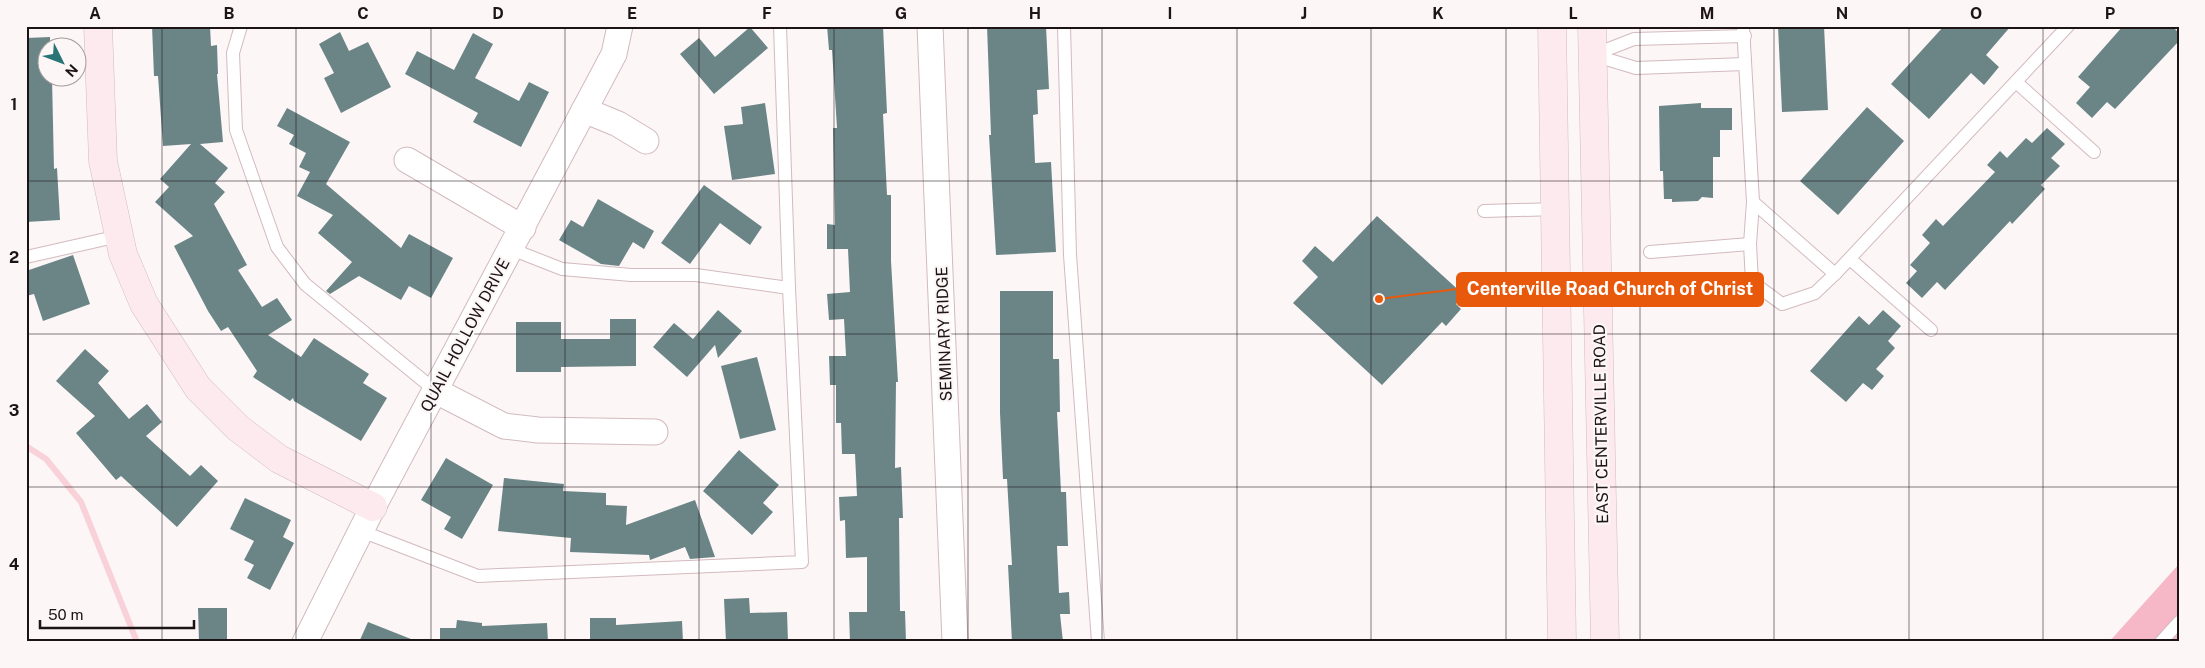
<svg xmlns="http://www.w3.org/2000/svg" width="2205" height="668" font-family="'Public Sans',sans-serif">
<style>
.green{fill:#f6b7c6}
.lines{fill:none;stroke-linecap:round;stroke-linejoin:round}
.stream{stroke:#f8d1d9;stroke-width:6}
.building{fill:#6b8586}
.lane-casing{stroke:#d3babf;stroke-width:14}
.street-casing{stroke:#d3babf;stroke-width:27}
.secondary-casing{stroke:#d3babf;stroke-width:29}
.lane{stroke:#fff;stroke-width:12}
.street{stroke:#fff;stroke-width:25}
.secondary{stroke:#fceaee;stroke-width:28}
.grid{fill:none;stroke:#1d1416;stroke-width:1;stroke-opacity:0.55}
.labels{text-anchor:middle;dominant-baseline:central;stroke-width:4.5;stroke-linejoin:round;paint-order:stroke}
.street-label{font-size:16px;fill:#1d1416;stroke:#fcf6f7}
.leader{fill:none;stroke:#e8590c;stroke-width:2}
.callout-dot{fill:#e8590c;stroke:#fcf6f7;stroke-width:2}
.callout{fill:#e8590c;stroke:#e8590c;stroke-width:2}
.callout-label{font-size:18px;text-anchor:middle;font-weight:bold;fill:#fff}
.neatline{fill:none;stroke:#1d1416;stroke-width:2}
.grid-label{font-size:16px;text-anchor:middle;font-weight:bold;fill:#1d1416}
</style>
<rect width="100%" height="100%" fill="#fcf6f7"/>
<polygon class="green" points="2179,564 2179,642 2109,642"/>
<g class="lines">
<polyline class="stream" points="26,446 46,459 81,502 137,642"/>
</g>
<g class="building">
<polygon points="152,26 210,26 211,46 217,45 218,74 217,74 223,142 200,144 228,168 215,183 225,192 214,204 247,265 238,270 262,307 277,298 292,320 268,335 301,357 314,338 369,374 363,383 387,398 361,441 294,401 293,398 290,401 253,377 257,371 228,327 221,331 208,311 174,246 193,236 155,202 169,187 160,179 191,144 163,146 158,76 154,76"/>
<polygon points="827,26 883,26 887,113 883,114 887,195 891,195 891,261 898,382 896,382 895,468 901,467 903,518 899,518 900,611 905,611 906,642 850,642 849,612 867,612 867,557 846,558 845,520 840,521 839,497 857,496 855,454 842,454 841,423 836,423 836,385 830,385 829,356 846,356 844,319 829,320 827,294 850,292 848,249 827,249 827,224 835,225 833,128 837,128 832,50 829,50"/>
<polygon points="987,26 1046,26 1049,89 1037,90 1038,114 1033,115 1035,163 1051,162 1056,252 996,255 989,135 991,135"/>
<polygon points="1778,26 1824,26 1828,110 1782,112"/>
<polygon points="1944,26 2011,26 1986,55 1999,67 1984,85 1971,73 1929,119 1891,84"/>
<polygon points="2123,26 2172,26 2179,33 2179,41 2115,109 2107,102 2092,118 2076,103 2090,87 2078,77"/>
<polygon points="750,27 768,48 714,94 680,54 699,38 715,57"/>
<polygon points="340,32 349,51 368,42 391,87 341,113 324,78 334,73 319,44"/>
<polygon points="473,33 493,44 475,78 519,101 529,82 549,92 521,147 473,122 478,113 405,74 417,51 454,70"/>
<polygon points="50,37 50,48 48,48 48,78 52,78 54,169 57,168 60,220 26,222 26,38"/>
<polygon points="765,103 775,174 732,180 724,126 743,124 741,107"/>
<polygon points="1701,103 1701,108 1732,108 1732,130 1720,130 1720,157 1713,157 1713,198 1702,197 1698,201 1672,202 1672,199 1664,199 1663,171 1660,171 1659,106"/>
<polygon points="1867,107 1904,141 1838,215 1800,181"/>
<polygon points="287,108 350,142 326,184 401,248 409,234 453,258 431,298 409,286 401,300 359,276 330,294 326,291 352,262 318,233 333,215 297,196 310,172 299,167 306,153 289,144 294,135 277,126"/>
<polygon points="2047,128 2065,144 2051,158 2060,166 2041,185 2045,189 2012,224 2010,221 1945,290 1937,282 1922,298 1906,283 1917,271 1910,265 1930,243 1922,235 1936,219 1943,226 1995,172 1987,165 2000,151 2007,158 2026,138 2032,143"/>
<polygon points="704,185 762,227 750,245 720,223 690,264 661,243"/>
<polygon points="598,199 654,231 644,249 633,242 619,266 601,264 559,240 571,220 583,227"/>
<polygon points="1377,216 1464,295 1456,304 1461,309 1446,326 1442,322 1382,385 1293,303 1318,277 1302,261 1315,246 1333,262"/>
<polygon points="73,255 90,304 43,321 34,294 26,296 26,271"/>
<polygon points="1000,291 1053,291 1053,359 1059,359 1060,412 1057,412 1061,492 1066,492 1068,546 1057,546 1059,593 1069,592 1070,614 1060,614 1063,642 1012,642 1008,565 1012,565 1007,479 1003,479 1000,413"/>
<polygon points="718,310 742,331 718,358 715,345 687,377 653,347 674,323 693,339"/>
<polygon points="1883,310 1901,326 1888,341 1895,348 1876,369 1884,376 1872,390 1863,383 1846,402 1810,371 1859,316 1869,325"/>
<polygon points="610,319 636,319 636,366 561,367 561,372 516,372 516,322 561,322 561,339 610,339"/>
<polygon points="85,349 109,371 98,383 129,419 147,404 162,422 146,436 190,476 201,465 218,481 177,527 121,476 116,480 76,433 95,416 56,381"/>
<polygon points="757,357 776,430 740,439 721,366"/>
<polygon points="739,450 779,485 763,503 773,512 752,535 703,491"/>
<polygon points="446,458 493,485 462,539 444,529 451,517 421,500"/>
<polygon points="504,478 564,484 563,491 606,493 606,505 627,506 626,525 695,500 715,557 690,559 685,547 650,560 649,555 570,552 571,538 498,531"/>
<polygon points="245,498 291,520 283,537 294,543 270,590 247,578 254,565 244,560 254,541 230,529"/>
<polygon points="749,598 750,613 787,612 788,642 726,642 724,599"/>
<polygon points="198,608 227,608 227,642 199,642"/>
<polygon points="590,618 616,618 616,625 682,621 683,642 590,642"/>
<polygon points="457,620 482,623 482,626 547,623 548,642 440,642 440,628 456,628"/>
<polygon points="368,622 416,641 416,642 359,642"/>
</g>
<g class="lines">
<defs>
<g id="lane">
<polyline points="241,26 233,53 236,130 277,247 305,284 436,391"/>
<polyline points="1064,26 1070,255 1098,642"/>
<polyline points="1743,26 1753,202 1750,244 1752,282 1782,304 1815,293 1836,273 2068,26"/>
<polyline points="1593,55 1634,39 1745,36"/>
<polyline points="1593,55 1636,68 1745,64"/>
<polyline points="2016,82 2094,152"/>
<polyline points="1753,202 1835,274"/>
<polyline points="1484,211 1556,209"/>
<polyline points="511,249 562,269 631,275 696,275 789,288"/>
<polyline points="1650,252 1750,244"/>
<polyline points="26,257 119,236"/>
<polyline points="1850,259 1931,330"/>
<polyline points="361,531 478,576 802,562 789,288 780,26"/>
<polyline points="2161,642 2179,622"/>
</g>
<g id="street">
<polyline points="930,26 955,642"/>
<polyline points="584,110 618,124 646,141"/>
<polyline points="407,160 523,228"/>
<polyline points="436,391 504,426 538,430 655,432"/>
<polyline points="305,642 373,507 614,54 620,26"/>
</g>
<g id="secondary">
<polyline points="98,26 103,161 123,254 144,304 198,388 238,428 279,459 373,507"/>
<polyline points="1552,26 1562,642"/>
<polyline points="1592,26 1605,642"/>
</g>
</defs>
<use href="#lane" class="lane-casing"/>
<use href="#street" class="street-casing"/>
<use href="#secondary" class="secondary-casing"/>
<use href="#lane" class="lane"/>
<use href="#street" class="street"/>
<use href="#secondary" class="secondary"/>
</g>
<path class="grid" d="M162,26V642M296,26V642M431,26V642M565,26V642M699,26V642M834,26V642M968,26V642M1102,26V642M1237,26V642M1371,26V642M1506,26V642M1640,26V642M1774,26V642M1909,26V642M2043,26V642M26,181H2179M26,334H2179M26,487H2179"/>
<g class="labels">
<g class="street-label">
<text transform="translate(944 334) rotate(-92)">SEMINARY RIDGE</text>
<text transform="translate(465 335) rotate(-62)">QUAIL HOLLOW DRIVE</text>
<text transform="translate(1601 424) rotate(-91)">EAST CENTERVILLE ROAD</text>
</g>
</g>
<path class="leader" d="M1379 299L1457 289"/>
<circle class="callout-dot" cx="1379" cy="299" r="5"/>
<rect class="callout" x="1457" y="273" width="306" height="33" rx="5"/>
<g class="callout-label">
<text x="1610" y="295">Centerville Road Church of Christ</text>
</g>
<rect width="2205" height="668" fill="none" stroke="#fcf6f7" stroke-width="55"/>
<g transform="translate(62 62) rotate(132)"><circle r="24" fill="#fcf6f7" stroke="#a39c9d"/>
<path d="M0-4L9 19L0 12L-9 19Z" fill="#297477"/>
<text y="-8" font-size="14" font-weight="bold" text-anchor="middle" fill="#1d1416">N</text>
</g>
<path d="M40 620v8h154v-8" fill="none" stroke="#1d1416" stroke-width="2.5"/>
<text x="48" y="620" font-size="15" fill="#1d1416" stroke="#fcf6f7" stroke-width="4" paint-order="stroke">50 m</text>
<rect x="28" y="28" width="2150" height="612" class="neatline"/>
<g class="grid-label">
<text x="95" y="19">A</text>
<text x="229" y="19">B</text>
<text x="363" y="19">C</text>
<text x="498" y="19">D</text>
<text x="632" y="19">E</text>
<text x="767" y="19">F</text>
<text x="901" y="19">G</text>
<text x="1035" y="19">H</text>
<text x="1170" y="19">I</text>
<text x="1304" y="19">J</text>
<text x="1438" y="19">K</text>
<text x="1573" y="19">L</text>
<text x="1707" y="19">M</text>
<text x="1842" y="19">N</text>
<text x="1976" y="19">O</text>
<text x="2110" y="19">P</text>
<text x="14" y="110">1</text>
<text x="14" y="263">2</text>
<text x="14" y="416">3</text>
<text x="14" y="570">4</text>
</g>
</svg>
